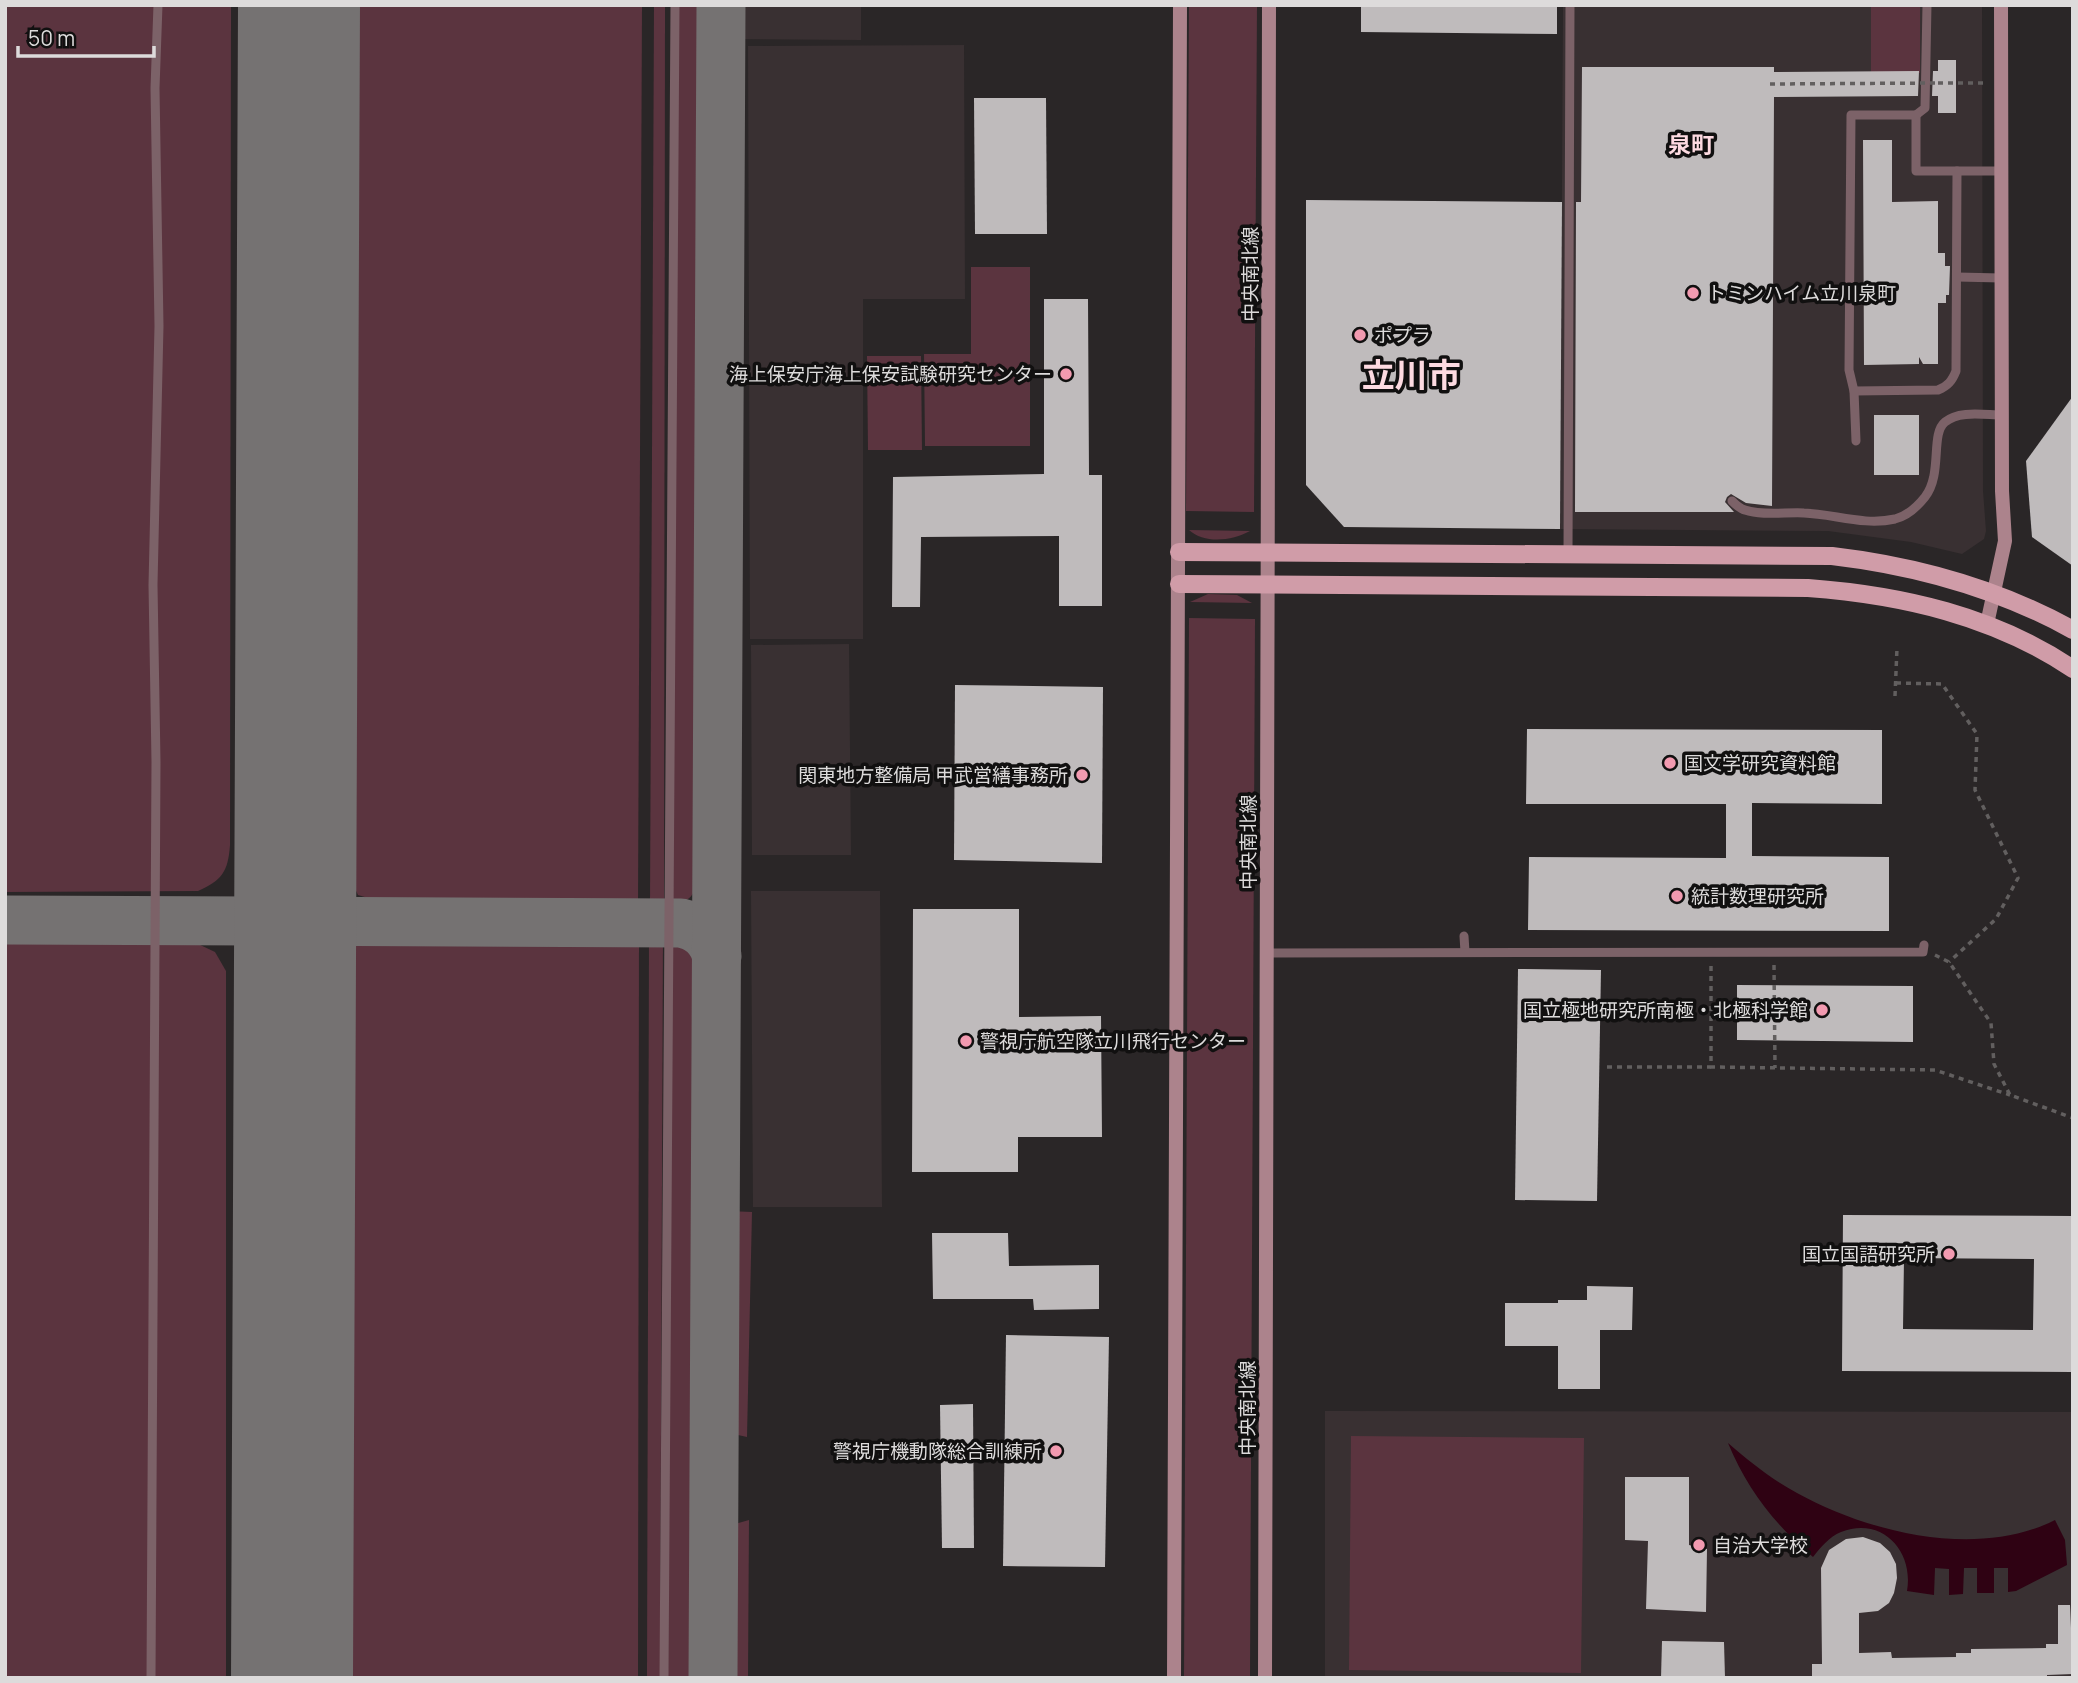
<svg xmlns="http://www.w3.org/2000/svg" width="2078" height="1683" font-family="Manrope,'Noto Sans JP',sans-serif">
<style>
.built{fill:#393032}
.green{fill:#5b343f}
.water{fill:#2f0213}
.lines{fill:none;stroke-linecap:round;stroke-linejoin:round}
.taxiway{stroke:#757272;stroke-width:49}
.runway{stroke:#757272;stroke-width:122}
.building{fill:#bfbbbc;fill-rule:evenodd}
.path{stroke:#625f5f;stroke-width:3.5;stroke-dasharray:5 5;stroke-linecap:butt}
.lane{stroke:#7c6268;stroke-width:9}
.secondary{stroke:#ac838c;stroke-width:14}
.primary{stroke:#d09ca8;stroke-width:18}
.path-bridge{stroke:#625f5f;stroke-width:3.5;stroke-dasharray:5 5;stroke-linecap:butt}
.poi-dot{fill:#f29ab0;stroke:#111010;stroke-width:2.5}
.labels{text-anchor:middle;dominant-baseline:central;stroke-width:7;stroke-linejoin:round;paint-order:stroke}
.street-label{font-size:19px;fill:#dddbdb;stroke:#111010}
.poi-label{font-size:19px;fill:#dddbdb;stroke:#111010;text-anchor:start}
.quarter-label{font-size:23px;font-weight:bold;fill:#fddae1;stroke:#111010}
.town-label{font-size:33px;font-weight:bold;fill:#fddae1;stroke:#111010}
</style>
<rect width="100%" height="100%" fill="#2a2627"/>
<g class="built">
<polygon points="726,5 861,5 861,40 726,39"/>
<polygon points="1563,5 1982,5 1983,491 1986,531 1984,539 1962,554 1911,542 1828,531 1560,529"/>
<polygon points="964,45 965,299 863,299 863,639 750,639 748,46"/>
<polygon points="849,644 851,855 752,855 751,645"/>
<polygon points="751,891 880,891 882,1207 753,1207"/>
<polygon points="1325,1411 2073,1412 2073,1678 1325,1678"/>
</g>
<g class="green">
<path d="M5,5H231L230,845C228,872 222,880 198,891L5,892Z"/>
<polygon points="354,5 642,5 638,903 385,903 358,895 351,880"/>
<polygon points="654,5 665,5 664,904 650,905"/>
<path d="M675,5H702L698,879C694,896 690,901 673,905Z"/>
<polygon points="1189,5 1257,5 1254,512 1186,511"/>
<rect x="1871" y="5" width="49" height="68"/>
<polygon points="726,47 741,47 742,100 727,100"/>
<polygon points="727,209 742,209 741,286 725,286"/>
<polygon points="971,267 1030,267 1030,446 925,446 924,354 971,354"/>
<polygon points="725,304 743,304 743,380 726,380"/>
<polygon points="867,356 921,356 922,450 868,450"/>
<polygon points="727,396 742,396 740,472 725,472"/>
<polygon points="726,488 742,489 741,564 725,564"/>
<path d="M1189,530L1250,531C1232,541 1204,544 1189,530Z"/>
<polygon points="726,583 741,584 741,646 726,646"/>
<polygon points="1208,594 1237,595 1252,603 1190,602"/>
<polygon points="1189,618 1255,619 1250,1678 1184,1678"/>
<path d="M378,931H639L638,1678H349L350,953C355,937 361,934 378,931Z"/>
<polygon points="649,931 663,931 660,1678 647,1678"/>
<path d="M671,931C687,932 695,937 699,954L696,1678H668Z"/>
<polygon points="5,942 196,943 215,952 226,971 226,1678 5,1678"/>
<polygon points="728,1211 752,1212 747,1437 738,1435 723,1424"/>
<polygon points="1351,1436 1584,1438 1581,1673 1349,1670"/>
<polygon points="749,1520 748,1678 724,1678 725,1536 735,1524"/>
</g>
<path class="water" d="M1728,1443C1749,1461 1772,1480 1797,1493C1869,1533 1978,1559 2055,1520L2065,1540L2067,1565L2016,1591L2008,1592V1568H1994V1593H1977V1568H1964L1963,1594L1949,1595V1569L1935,1568L1934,1595L1907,1591C1914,1551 1882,1516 1841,1532C1829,1537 1821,1547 1813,1557C1775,1525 1747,1489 1728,1443Z"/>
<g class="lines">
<g class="taxiway">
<path d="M5,920L681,923C700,927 711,937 717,956"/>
<polyline points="713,1678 721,5"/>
</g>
<polyline class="runway" points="292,1678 299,5"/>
</g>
<g class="building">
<polygon points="1361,5 1557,5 1557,34 1361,32"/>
<polygon points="1938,60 1956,60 1956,113 1938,113 1938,96 1932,96 1933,71 1938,71"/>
<polygon points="1582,67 1774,67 1774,72 1919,71 1918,96 1774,97 1772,506 1746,503 1731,494 1727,497 1725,502 1734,512 1575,512 1576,202 1581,202"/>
<polygon points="974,98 1046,98 1047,234 975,234"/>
<polygon points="1863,140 1892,140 1892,202 1938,201 1938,253 1945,253 1945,266 1950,266 1949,295 1946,295 1946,303 1938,303 1938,364 1923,364 1919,357 1919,364 1864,365"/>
<polygon points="1306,200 1562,202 1560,529 1344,527 1306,485"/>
<polygon points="1044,299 1088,299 1089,475 1102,475 1102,606 1059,606 1059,536 921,537 920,607 892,607 893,477 1044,474"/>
<polygon points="2073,396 2073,566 2032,537 2026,461"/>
<rect x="1874" y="415" width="45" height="60"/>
<polygon points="955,685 1103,687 1102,863 954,860"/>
<polygon points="1527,729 1882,730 1882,804 1752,803 1752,856 1889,857 1889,931 1528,930 1529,857 1726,858 1726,804 1526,804"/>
<polygon points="913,909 1019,909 1019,1017 1101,1016 1102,1137 1018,1137 1018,1172 912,1172"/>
<polygon points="1518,969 1601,970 1597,1201 1515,1200"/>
<polygon points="1737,985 1913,986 1913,1042 1737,1040"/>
<path d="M1843,1215L2073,1216V1372L1842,1371ZM1904,1258L2034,1259L2033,1330L1903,1329Z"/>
<polygon points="932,1233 1008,1233 1009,1266 1099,1265 1099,1309 1034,1310 1033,1299 933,1299"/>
<polygon points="1587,1286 1633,1287 1632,1330 1600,1330 1600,1389 1558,1389 1558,1346 1505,1346 1505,1303 1558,1303 1558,1300 1587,1300"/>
<polygon points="1006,1335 1109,1337 1105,1567 1003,1566"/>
<polygon points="973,1404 974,1548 942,1548 940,1405"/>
<polygon points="1625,1477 1689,1477 1689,1545 1707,1549 1706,1612 1646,1609 1648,1541 1625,1540"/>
<polygon points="1863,1537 1880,1543 1890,1552 1896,1564 1897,1578 1894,1593 1889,1603 1878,1611 1859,1613 1859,1653 1891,1652 1892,1658 1956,1657 1956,1653 1971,1653 1971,1649 2046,1648 2046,1644 2058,1644 2058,1605 2070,1605 2073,1674 2047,1675 2047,1678 1812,1678 1812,1664 1822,1664 1821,1568 1829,1550 1846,1539"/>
<polygon points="1662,1641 1724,1642 1725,1678 1661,1678"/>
</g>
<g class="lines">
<g class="path">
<polyline points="1938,83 1987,83"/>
<polyline points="1896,683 1942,684 1977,734 1975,790 2018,878 1996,919 1949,962"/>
<polyline points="1895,696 1897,648"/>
<polyline points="1935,955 1949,962 1991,1023 1994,1064 2010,1095 2073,1118"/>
<polyline points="1774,965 1775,1068"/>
<polyline points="1711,966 1711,1067 1935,1070 2010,1095"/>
<polyline points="1607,1067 1711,1067"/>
</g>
<g class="lane">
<polyline points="1916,115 1925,108 1927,5"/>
<polyline points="1957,277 2001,278"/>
<path d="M1854,391L1938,390C1948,386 1952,381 1956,371L1957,171"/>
<polyline points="1856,441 1854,391 1849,370 1851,115 1916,115 1916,171 2001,171"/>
<path d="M1732,501C1735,504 1740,509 1745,510C1762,516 1786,512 1804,513C1834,514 1864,526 1895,519C1907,516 1917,507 1925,497C1943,474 1930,434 1945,422C1959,410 1985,415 2002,415"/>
<polyline points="1568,554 1570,5"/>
<polyline points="1464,936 1465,952"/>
<polyline points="1268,953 1923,952 1924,945"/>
<polyline points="151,1678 156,762 153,585 159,326 155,88 158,5"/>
<polyline points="664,1678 675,5"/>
</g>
<g class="secondary">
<polyline points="1987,624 2005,541 2002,491 2001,5"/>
<polyline points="1174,1678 1180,5"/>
<polyline points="1265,1678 1269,5"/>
</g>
<g class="primary">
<path d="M1179,552L1832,556C1917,566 1997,588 2073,630"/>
<path d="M1179,584L1808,588C1902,595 1994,616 2073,669"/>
</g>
<polyline class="path-bridge" points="1770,84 1938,83"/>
</g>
<g class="poi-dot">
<circle cx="1693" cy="293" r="7"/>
<circle cx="1360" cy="335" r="7"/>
<circle cx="1066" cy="374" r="7"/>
<circle cx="1670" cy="763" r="7"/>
<circle cx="1082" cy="775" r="7"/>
<circle cx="1677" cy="896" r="7"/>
<circle cx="1822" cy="1010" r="7"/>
<circle cx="966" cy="1041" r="7"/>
<circle cx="1949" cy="1254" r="7"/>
<circle cx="1056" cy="1451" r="7"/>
<circle cx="1699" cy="1545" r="7"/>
</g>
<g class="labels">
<g class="street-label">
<text transform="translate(1250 274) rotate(-90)">中央南北線</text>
<text transform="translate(1248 842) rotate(-90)">中央南北線</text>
<text transform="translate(1247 1408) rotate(-90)">中央南北線</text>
</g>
<g class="poi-label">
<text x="1707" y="293">トミンハイム立川泉町</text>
<text x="1374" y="335">ポプラ</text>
<text x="1052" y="374" text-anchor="end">海上保安庁海上保安試験研究センター</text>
<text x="1684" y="763">国文学研究資料館</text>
<text x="1068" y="775" text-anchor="end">関東地方整備局 甲武営繕事務所</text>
<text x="1691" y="896">統計数理研究所</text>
<text x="1808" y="1010" text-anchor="end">国立極地研究所南極・北極科学館</text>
<text x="980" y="1041">警視庁航空隊立川飛行センター</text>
<text x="1935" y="1254" text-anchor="end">国立国語研究所</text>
<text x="1042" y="1451" text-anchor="end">警視庁機動隊総合訓練所</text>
<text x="1713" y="1545">自治大学校</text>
</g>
<g class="quarter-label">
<text x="1691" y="144">泉町</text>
</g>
<g class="town-label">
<text x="1411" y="374">立川市</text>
</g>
</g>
<rect width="2078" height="1683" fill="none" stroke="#dddbdb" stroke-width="14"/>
<path d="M18 46v10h136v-10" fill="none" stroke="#dddbdb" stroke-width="3.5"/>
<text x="28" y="46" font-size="21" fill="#dddbdb" stroke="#111010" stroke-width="5" paint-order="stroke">50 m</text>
</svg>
